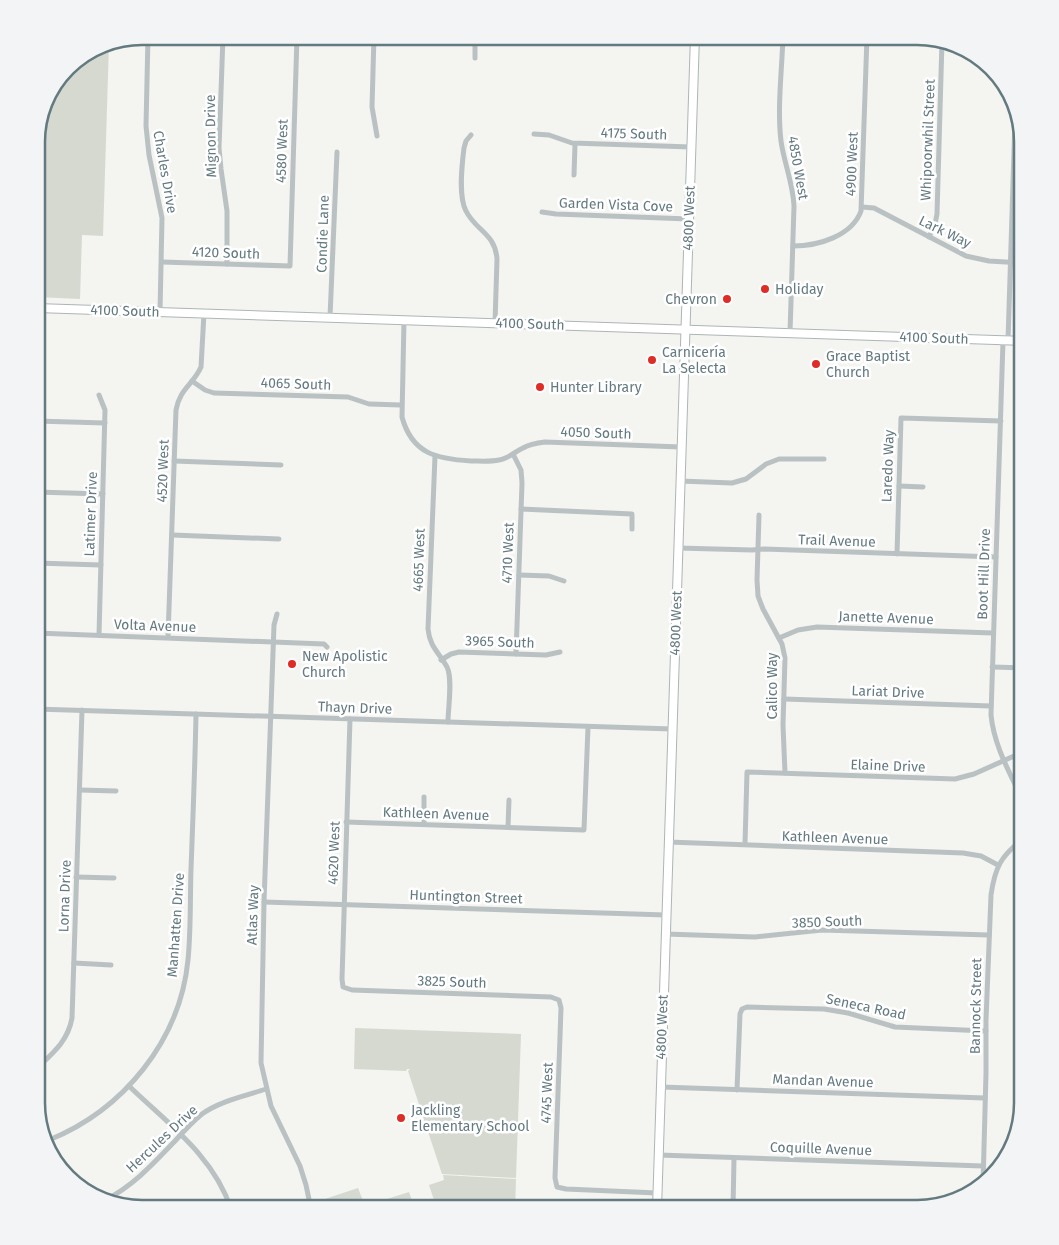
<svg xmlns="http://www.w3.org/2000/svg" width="1059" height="1245" font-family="'Fira Sans',sans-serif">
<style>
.green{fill:#d5d9d0}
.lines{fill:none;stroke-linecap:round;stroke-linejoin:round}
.secondary-casing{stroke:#adb5b7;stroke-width:10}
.minor{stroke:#bac1c3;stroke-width:5}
.secondary{stroke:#fff;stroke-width:8}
.poi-dot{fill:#de2c27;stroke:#fff;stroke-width:2}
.labels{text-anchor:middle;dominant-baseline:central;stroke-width:5;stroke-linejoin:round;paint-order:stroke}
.street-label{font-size:14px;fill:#647a81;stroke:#fff}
.poi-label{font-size:14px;fill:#647a81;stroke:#fff;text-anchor:start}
.rim{fill:none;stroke:#647a81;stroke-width:2.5}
</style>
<rect width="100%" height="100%" fill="#f4f4f0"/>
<g class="green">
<polygon points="109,43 103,236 82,235 80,299 36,297 36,135 47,95 72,63 102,44"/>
<polygon points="355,1028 521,1034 516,1178 442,1174 408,1071 410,1069 407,1069 406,1071 354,1069"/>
<polygon points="443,1175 516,1179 515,1209 419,1209 435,1203 429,1185 444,1180"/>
<polygon points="358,1188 365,1206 409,1192 415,1209 320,1209 319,1201"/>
</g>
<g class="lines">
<defs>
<g id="secondary">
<polyline points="36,308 1023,341"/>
<polyline points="657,1209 695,36"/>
</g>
</defs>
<use href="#secondary" class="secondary-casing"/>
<g class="minor">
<polyline points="148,36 146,126 149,155 162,218 160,312"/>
<polyline points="223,36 219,148 221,169 227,211 227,264"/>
<polyline points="374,36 372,107 377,136"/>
<path d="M783,36C782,70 777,108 781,141C784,163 793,183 794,206L790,333"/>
<polyline points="374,40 421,42 438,36"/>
<polyline points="475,58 475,36"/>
<polyline points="534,134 549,135 572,143 691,147"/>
<path d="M471,135L466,141L464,148C462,164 458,196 466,211C476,231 495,233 497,259L495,323"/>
<polyline points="574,175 575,144"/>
<polyline points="862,207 874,208 966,256 989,261 1023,263"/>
<polyline points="542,212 556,214 689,219"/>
<polyline points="929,237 935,224 937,214 942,41"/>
<path d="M793,246C818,246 852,236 861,211L867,36"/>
<polyline points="162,262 290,266 297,36"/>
<polyline points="330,317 337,152"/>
<path d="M404,320L402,417C412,454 437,459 471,461C480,461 490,462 499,460C508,459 514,452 523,448C530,444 537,443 545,442L681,447"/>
<path d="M1003,341L991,715C994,746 1010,773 1023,801"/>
<polyline points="1008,341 1015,119"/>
<polyline points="192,381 205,390 214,393 348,397 369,404 401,405"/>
<polyline points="99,395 105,410 99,635"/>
<polyline points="36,421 105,423"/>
<polyline points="513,454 521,470 522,483 516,654"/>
<path d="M435,456L428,629C430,648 439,652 447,667C453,679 448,708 448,722"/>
<polyline points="174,461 281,465"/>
<polyline points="680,481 732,483 746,479 766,464 779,459 824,459"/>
<polyline points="899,486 923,487"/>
<polyline points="36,492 103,494"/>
<polyline points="521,509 632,514 632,529"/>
<polyline points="759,515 757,580 758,596 763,609 782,644 785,658 783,725 785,773"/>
<polyline points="172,535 279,539"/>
<polyline points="678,548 752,550 764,549 996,557"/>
<polyline points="897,554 901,418 1001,421"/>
<polyline points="36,563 101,565"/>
<polyline points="519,575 549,576 564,581"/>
<polyline points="277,614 274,625 264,902 261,1063 271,1106 300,1166 306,1185 311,1209"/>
<polyline points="36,633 324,644 327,647"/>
<path d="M168,637L176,410C180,388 193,385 201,367L204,313"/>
<polyline points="779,638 798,630 817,627 993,633"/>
<polyline points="441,660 451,654 459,652 546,655 560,652"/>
<polyline points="992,667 1023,668"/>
<polyline points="784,699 991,706"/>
<polyline points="36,709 672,729"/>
<polyline points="350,719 342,979 343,987 352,990 551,997 559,1000 561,1008 555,1178 557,1187 566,1189 657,1193"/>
<polyline points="80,790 116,791"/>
<polyline points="346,822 584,830 588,727"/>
<polyline points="424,824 424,797"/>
<polyline points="508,827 509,800"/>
<polyline points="668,842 963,853 981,856 998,865"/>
<polyline points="745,844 747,772 955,779 974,774 1023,752"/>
<polyline points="76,877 114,878"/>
<polyline points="264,902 666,915"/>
<polyline points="665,934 755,937 822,930 989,935"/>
<polyline points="74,963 111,965"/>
<path d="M36,1069C53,1053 68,1041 72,1018L82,710"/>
<path d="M129,1086C167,1123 214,1156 231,1209"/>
<polyline points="661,1087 985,1098"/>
<polyline points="737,1090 740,1014 742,1009 747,1007 824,1009 848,1013 895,1027 986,1031"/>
<path d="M49,1140C123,1110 180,1041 188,960C191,930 190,899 191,869C193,817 195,766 196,714"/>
<polyline points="658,1155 983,1166"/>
<path d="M983,1185L986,1073V1020L991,895C995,867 1001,856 1023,839"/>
<path d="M105,1200C133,1186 153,1164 175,1141C183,1132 192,1122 202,1114C220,1101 245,1096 266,1089"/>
<polyline points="218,1209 229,1203"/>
<polyline points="733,1209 734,1158"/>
</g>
<use href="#secondary" class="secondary"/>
</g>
<g class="poi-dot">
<circle cx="765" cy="289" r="5"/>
<circle cx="727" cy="299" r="5"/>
<circle cx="652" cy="360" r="5"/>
<circle cx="816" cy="364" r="5"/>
<circle cx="540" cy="387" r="5"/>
<circle cx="292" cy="664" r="5"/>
<circle cx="401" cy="1118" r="5"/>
</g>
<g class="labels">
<g class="street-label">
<text transform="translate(634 134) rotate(2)">4175 South</text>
<text transform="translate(211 136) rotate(-91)">Mignon Drive</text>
<text transform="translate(928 140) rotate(-88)">Whipoorwhil Street</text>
<text transform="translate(282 151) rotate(-88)">4580 West</text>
<text transform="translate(852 164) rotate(-88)">4900 West</text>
<text transform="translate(798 168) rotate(80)">4850 West</text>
<text transform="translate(165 172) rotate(80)">Charles Drive</text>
<text transform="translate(616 205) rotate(2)">Garden Vista Cove</text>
<text transform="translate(689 218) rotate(-88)">4800 West</text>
<text transform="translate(945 232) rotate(26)">Lark Way</text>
<text transform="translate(323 234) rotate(-88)">Condie Lane</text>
<text transform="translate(226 253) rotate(2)">4120 South</text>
<text transform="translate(125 311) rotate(2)">4100 South</text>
<text transform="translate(530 324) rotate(2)">4100 South</text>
<text transform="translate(934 338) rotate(2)">4100 South</text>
<text transform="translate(296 384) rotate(2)">4065 South</text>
<text transform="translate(596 433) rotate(2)">4050 South</text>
<text transform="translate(888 466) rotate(-88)">Laredo Way</text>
<text transform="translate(163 471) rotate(-88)">4520 West</text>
<text transform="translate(91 514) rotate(-88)">Latimer Drive</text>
<text transform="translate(837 541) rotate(2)">Trail Avenue</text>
<text transform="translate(508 553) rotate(-88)">4710 West</text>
<text transform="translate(419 560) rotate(-88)">4665 West</text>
<text transform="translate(984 574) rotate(-88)">Boot Hill Drive</text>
<text transform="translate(886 618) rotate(2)">Janette Avenue</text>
<text transform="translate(676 623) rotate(-88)">4800 West</text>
<text transform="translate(155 626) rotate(2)">Volta Avenue</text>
<text transform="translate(500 642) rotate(2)">3965 South</text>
<text transform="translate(772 686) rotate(-90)">Calico Way</text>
<text transform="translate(888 692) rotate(2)">Lariat Drive</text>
<text transform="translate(355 708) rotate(2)">Thayn Drive</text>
<text transform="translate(888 766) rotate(2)">Elaine Drive</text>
<text transform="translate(436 814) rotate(2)">Kathleen Avenue</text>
<text transform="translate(835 838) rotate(2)">Kathleen Avenue</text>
<text transform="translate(334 853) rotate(-88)">4620 West</text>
<text transform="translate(65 896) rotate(-88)">Lorna Drive</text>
<text transform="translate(466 897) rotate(2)">Huntington Street</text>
<text transform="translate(253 915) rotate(-88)">Atlas Way</text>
<text transform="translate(827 922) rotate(-2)">3850 South</text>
<text transform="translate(176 925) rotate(-86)">Manhatten Drive</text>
<text transform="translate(452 982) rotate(2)">3825 South</text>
<text transform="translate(976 1006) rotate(-89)">Bannock Street</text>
<text transform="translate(866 1007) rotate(12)">Seneca Road</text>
<text transform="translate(662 1027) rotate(-88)">4800 West</text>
<text transform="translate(823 1081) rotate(2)">Mandan Avenue</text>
<text transform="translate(547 1093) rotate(-88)">4745 West</text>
<text transform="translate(162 1139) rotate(-43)">Hercules Drive</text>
<text transform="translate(821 1149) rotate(2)">Coquille Avenue</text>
</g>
<g class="poi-label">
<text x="775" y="289">Holiday</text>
<text x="717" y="299" text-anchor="end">Chevron</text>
<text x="662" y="352">Carnicería<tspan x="662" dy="16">La Selecta</tspan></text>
<text x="826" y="356">Grace Baptist<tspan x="826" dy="16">Church</tspan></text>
<text x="550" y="387">Hunter Library</text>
<text x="302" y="656">New Apolistic<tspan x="302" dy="16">Church</tspan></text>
<text x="411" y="1110">Jackling<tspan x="411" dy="16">Elementary School</tspan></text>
</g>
</g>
<path d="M0 0H1059V1245H0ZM142 45H917A97 97 0 0 1 1014 142V1103A97 97 0 0 1 917 1200H142A97 97 0 0 1 45 1103V142A97 97 0 0 1 142 45Z" fill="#f3f4f5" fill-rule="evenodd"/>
<path class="rim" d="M142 45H917A97 97 0 0 1 1014 142V1103A97 97 0 0 1 917 1200H142A97 97 0 0 1 45 1103V142A97 97 0 0 1 142 45Z"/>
</svg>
